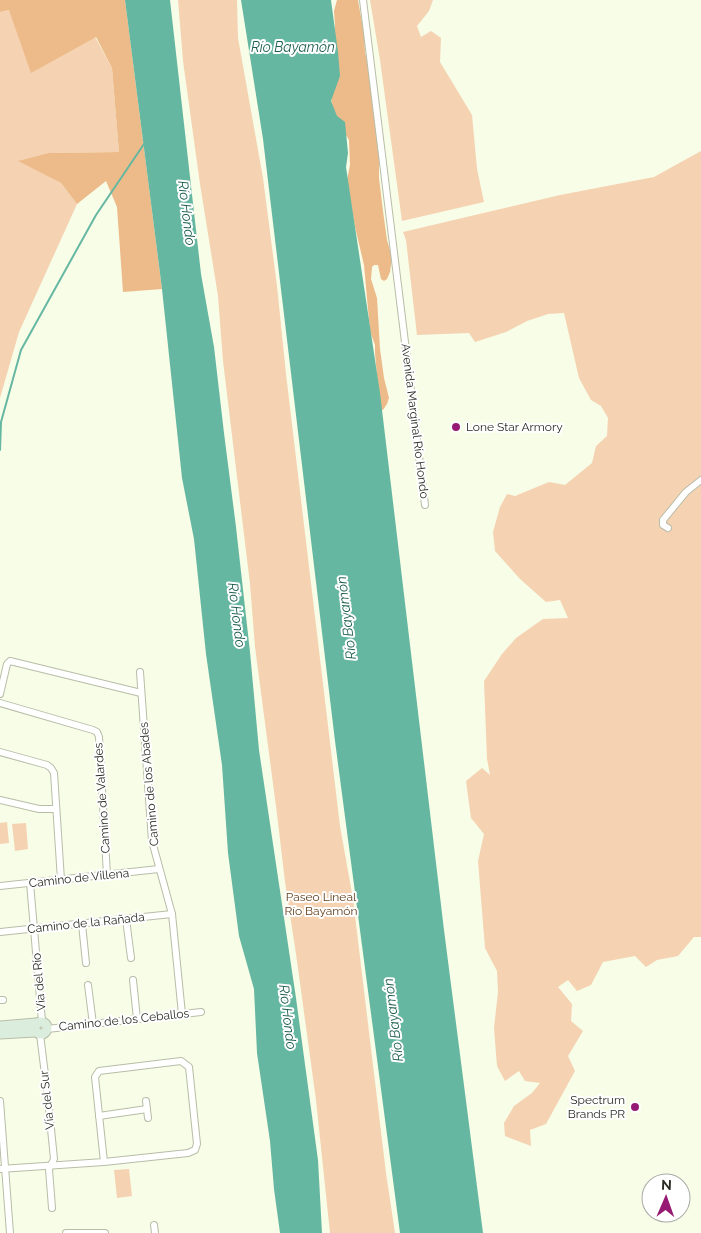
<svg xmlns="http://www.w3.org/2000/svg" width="701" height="1233" font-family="Raleway,sans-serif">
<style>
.green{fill:#f5d2b2}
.forest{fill:#edba89}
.water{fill:#66b7a1}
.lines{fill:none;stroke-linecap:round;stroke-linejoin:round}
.stream{stroke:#66b7a1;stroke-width:2}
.street-casing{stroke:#b8bda8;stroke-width:8}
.secondary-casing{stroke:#b8bda8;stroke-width:11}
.street{stroke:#fff;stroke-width:6}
.secondary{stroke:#dbeedd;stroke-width:9}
.poi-dot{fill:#961a73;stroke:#fff;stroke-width:2}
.labels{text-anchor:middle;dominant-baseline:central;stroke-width:4;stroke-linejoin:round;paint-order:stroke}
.street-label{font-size:12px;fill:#2a2c24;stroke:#fff}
.poi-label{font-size:12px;fill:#2a2c24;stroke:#fff;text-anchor:start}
.park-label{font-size:12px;fill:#5f3c17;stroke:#fff}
.water-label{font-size:14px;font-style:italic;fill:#1e5f4f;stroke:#fff}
</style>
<rect width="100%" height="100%" fill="#f7fde7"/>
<g class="green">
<polygon points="178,0 237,0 238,38 263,178 277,286 286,374 340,826 353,899 386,1173 395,1233 330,1233 316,1100 296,954 285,882 277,814 255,647 250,584 223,361 218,296 200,184 183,61"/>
<polygon points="370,0 433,0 429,11 417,26 421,37 431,31 441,38 440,62 472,115 477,169 484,202 402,221 380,60"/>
<polygon points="9,10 95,37 112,68 119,152 48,153 19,161 61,183 77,204 19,332 0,398 0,12"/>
<polygon points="701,151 701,937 694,937 678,956 657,960 646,967 635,956 603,962 591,985 577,991 568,980 558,987 572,1004 571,1021 583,1031 568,1056 575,1071 546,1124 530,1130 531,1146 505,1136 504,1123 514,1106 532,1093 540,1083 525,1081 519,1071 505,1081 497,1066 494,1028 498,992 497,971 485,948 478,861 484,834 471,818 466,781 482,768 490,775 487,759 484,681 502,654 516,638 543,619 568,618 560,600 546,602 520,579 495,551 493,532 500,507 507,494 515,496 549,482 565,485 592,463 596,446 607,436 608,418 601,406 591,400 579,378 564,313 548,314 527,321 506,332 475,342 469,333 417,335 406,240 403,232 560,195 654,177"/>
<polygon points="7,822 9,843 0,844 0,823"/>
<polygon points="26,823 28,849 15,851 12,824"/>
<polygon points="129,1169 132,1196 117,1198 114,1170"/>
</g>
<g class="forest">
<polygon points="0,0 125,0 162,289 123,292 117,207 106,181 77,204 61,183 18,161 48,153 119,152 112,68 96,37 31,73 9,10 0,12"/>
<polygon points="337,0 358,0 364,34 365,52 370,73 373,110 379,153 379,178 383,211 387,240 392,257 390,272 387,279 384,281 381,279 378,265 374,265 372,267 371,279 377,298 380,349 384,378 389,398 387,404 383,410 380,409 375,353 375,345 370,331 364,265 355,227 347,180 350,165 349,140 331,110 335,25 334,11"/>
</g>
<g class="water">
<polygon points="125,0 170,0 201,274 214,347 224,433 236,527 250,652 259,750 296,998 318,1160 322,1233 280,1233 274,1189 270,1141 257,1053 254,989 239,936 228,853 222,765 206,654 194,539 182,478 162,289"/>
<polygon points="241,0 331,0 338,52 340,76 331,101 337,116 345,122 348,153 346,167 380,393 444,930 483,1233 400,1233 335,741 263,139"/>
</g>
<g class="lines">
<polyline class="stream" points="0,450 1,422 21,350 96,215 144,144"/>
<defs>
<g id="street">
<polyline points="363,0 425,505"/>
<polyline points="668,528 663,525 663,520 686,492 701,480"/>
<polyline points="140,672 152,841 172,914 182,1014"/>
<polyline points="0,694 7,664 10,661 141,693"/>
<polyline points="0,703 93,730 97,732 99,737 107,875"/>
<polyline points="0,752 47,765 51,768 54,773 61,880"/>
<polyline points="0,800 39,809 55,809"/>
<polyline points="30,883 42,1021"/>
<polyline points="0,886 159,869"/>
<polyline points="126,919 131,958"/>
<polyline points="82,924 86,963"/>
<polyline points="0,932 172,914"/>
<polyline points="133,980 137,1019"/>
<polyline points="88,985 93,1024"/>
<polyline points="0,1000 3,1000"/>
<polyline points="47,1029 201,1012"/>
<polyline points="40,1034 48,1099 54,1159 49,1169 52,1208"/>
<polyline points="0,1101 10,1233"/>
<polyline points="146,1101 148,1118"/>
<polyline points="99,1116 147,1109"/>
<polyline points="0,1169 104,1162 188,1153 195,1150 197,1144 189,1067 181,1061 99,1071 95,1077 104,1162"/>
<polyline points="154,1225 155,1233"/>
<polyline points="66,1233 105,1233"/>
</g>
<g id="secondary">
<circle cx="41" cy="1028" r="6"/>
<polyline points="0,1026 36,1023"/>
<polyline points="0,1034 35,1032"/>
</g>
</defs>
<use href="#street" class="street-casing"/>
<use href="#secondary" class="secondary-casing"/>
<use href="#street" class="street"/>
<use href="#secondary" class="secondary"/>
</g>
<g class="poi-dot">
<circle cx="456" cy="427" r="5"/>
<circle cx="635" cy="1107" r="5"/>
</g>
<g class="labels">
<g class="street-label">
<text transform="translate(415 421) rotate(83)">Avenida Marginal Río Hondo</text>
<text transform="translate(149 784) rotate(-95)">Camino de los Abades</text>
<text transform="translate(102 798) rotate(-94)">Camino de Valardes</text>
<text transform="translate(79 878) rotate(-6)">Camino de Villena</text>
<text transform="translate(86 923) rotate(-6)">Camino de la Rañada</text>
<text transform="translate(39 982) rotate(-95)">Vía del Río</text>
<text transform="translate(124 1020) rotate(-6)">Camino de los Ceballos</text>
<text transform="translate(47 1100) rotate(-96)">Vía del Sur</text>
</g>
<g class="poi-label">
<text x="466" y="427">Lone Star Armory</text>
<text x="625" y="1100" text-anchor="end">Spectrum<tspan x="625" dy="14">Brands PR</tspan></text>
</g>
<g class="park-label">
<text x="321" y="897">Paseo Lineal<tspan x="321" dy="14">Río Bayamón</tspan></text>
</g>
<g class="water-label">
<text x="293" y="47">Río Bayamón</text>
<text transform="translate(187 213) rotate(83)">Río Hondo</text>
<text transform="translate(237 615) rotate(83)">Río Hondo</text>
<text transform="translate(346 618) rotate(-97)">Río Bayamón</text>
<text transform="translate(288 1017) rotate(83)">Río Hondo</text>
<text transform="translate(393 1020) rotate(-97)">Río Bayamón</text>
</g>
</g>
<g transform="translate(666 1198) rotate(2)"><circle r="24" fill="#ffffff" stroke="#aaaba7"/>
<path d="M0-4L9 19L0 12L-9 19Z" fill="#961a73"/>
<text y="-8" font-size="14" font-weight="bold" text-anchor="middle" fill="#2a2c24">N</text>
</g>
</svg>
